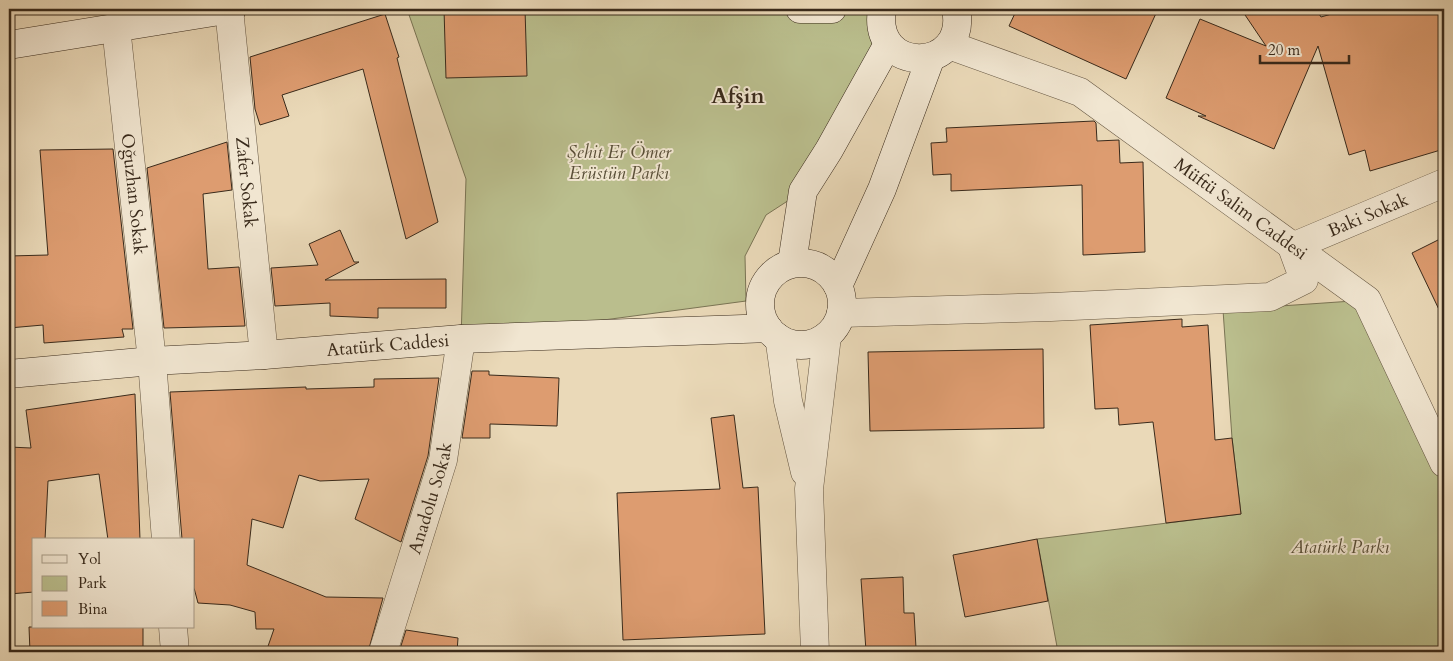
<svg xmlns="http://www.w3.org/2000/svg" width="1453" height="661" font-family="Cardo,serif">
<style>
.green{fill:#babe8d;stroke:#7a7454}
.building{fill:#dd9c70;stroke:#392a1b}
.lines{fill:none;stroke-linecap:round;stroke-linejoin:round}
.minor-casing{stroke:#655642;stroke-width:29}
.tertiary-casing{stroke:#655642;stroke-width:29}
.secondary-casing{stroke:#392a1b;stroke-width:29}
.minor{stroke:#f1e6d1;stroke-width:28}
.tertiary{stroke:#f1e6d1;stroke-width:28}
.secondary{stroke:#f1e6d1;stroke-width:28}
.labels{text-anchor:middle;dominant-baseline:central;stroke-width:4;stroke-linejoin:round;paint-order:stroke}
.park-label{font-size:18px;font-style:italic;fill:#594f38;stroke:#f1e6d1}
.street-label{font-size:18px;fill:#392a1b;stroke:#f1e6d1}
.district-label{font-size:22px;font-weight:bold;fill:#392a1b;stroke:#f1e6d1}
</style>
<rect width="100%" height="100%" fill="#ead9b8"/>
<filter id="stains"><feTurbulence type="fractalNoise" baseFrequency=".004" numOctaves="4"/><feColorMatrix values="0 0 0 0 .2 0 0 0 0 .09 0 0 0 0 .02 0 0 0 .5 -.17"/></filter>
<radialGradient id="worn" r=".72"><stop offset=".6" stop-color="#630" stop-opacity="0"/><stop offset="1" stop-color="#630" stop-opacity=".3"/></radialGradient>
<g class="green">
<polygon points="407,9 882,9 882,32 803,191 766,215 745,256 746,301 461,339 466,179"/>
<polygon points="1367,300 1444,463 1444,652 1058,652 1037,539 1241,514 1232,438 1223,310"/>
</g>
<g class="building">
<polygon points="444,9 525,9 527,76 446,78"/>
<polygon points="1017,9 1158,9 1126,79 1009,26"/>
<polygon points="1241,9 1316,9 1321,17 1349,9 1444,9 1444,149 1370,171 1365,150 1349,155 1318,46 1274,149 1198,116 1206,116 1166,98 1200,19 1266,46"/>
<polygon points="385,14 399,57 397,58 438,222 406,239 363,69 282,95 289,116 260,125 255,109 250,57"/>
<polygon points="1094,121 1096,123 1097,141 1119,140 1120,163 1143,162 1145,252 1083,255 1082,185 951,191 951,174 933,175 931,143 947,142 946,128"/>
<polygon points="227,142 232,190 203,194 208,269 239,267 245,326 164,328 147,168"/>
<polygon points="113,149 133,329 122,329 124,337 44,343 43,325 9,328 9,256 48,255 40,150"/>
<polygon points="340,230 354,262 359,262 325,280 446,279 446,308 378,308 378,318 330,316 330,303 275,306 271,268 318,265 309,244"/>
<polygon points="1444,237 1444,320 1412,253"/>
<polygon points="1182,319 1182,327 1208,325 1215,440 1232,438 1241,514 1166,523 1153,422 1119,425 1118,408 1095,409 1090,325"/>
<polygon points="1043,349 1044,428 870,431 868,352"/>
<polygon points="472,371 489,371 489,375 559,378 557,426 490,424 490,438 462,438"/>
<polygon points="439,378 428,456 401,542 355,519 369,479 320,481 299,475 283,528 252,519 247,565 326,597 383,598 368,652 266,652 274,629 256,629 255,612 230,605 198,603 194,588 194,540 182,539 170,392 306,387 306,389 374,387 374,379"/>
<polygon points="135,394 140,540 108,540 99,474 48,481 45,540 34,540 34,592 9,594 9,447 31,448 26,410"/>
<polygon points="734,415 743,488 758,487 765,634 623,640 617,493 720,489 711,418"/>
<polygon points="1037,539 1048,601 965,617 953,555"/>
<polygon points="903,577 904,613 914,613 916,648 866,651 861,579"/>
<polygon points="29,627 143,627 143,652 30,652"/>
<polygon points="406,630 458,638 457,652 399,652"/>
</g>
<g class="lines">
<defs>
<g id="minor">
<path id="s1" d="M229,9L264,355"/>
<path id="s2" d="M116,27L152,361L166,540"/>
<path id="s3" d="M841,313L1051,307L1270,297L1304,280L1292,247L1444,183"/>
<polyline points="173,627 175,652"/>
<path id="s4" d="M383,652L443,460L461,339"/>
</g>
<g id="tertiary">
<path id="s5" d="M949,45L1080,92L1367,300L1444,463"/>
<polyline points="777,337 780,343 788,401 805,472"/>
<polyline points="815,652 809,489 827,336"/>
</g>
<g id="secondary">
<polyline points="800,9 832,9"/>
<path d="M882,9C871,76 969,73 956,9"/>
<polyline points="9,45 232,9"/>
<polyline points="792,263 803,191 829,150 888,44"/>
<circle cx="801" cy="304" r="41"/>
<polyline points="838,286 882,189 931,57"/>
<path id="s6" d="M9,374L152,361L264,355L461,339L768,328"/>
</g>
</defs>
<use href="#minor" class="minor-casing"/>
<use href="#tertiary" class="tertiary-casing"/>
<use href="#secondary" class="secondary-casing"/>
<use href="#minor" class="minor"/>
<use href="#tertiary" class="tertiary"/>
<use href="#secondary" class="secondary"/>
</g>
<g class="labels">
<g class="park-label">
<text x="619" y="152">Şehit Er Ömer<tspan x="619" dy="21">Erüstün Parkı</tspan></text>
<text x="1340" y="547">Atatürk Parkı</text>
</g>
<g class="street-label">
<text stroke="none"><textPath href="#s1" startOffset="174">Zafer Sokak</textPath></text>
<text stroke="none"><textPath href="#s2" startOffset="168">Oğuzhan Sokak</textPath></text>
<text stroke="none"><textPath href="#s5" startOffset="338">Müftü Salim Caddesi</textPath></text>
<text stroke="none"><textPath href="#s3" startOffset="585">Baki Sokak</textPath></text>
<text stroke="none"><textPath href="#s6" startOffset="380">Atatürk Caddesi</textPath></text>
<text stroke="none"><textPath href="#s4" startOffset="161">Anadolu Sokak</textPath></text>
</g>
<g class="district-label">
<text x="738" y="96">Afşin</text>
</g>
</g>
<rect width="1453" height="661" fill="none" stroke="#ead9b8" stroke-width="30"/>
<rect x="10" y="10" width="1433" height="641" fill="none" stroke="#392a1b" stroke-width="2.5"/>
<rect x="15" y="15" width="1423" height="631" fill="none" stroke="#392a1b"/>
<rect x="32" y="538" width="162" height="90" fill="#f1e6d1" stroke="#a79b88"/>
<rect x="42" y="555" width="25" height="8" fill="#f1e6d1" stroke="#a79b88"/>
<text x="78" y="564" font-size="15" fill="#392a1b">Yol</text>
<rect x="42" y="576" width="25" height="15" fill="#babe8d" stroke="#a79b88"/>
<text x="78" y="588" font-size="15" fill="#392a1b">Park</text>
<rect x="42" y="601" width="25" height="15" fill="#dd9c70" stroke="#a79b88"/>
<text x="78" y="614" font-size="15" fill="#392a1b">Bina</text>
<path d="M1260 55v8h89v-8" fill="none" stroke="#392a1b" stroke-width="2.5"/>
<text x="1268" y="55" font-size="15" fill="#392a1b" stroke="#f1e6d1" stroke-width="4" paint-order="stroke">20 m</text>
<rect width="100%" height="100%" filter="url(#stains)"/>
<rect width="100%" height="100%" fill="url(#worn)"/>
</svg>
